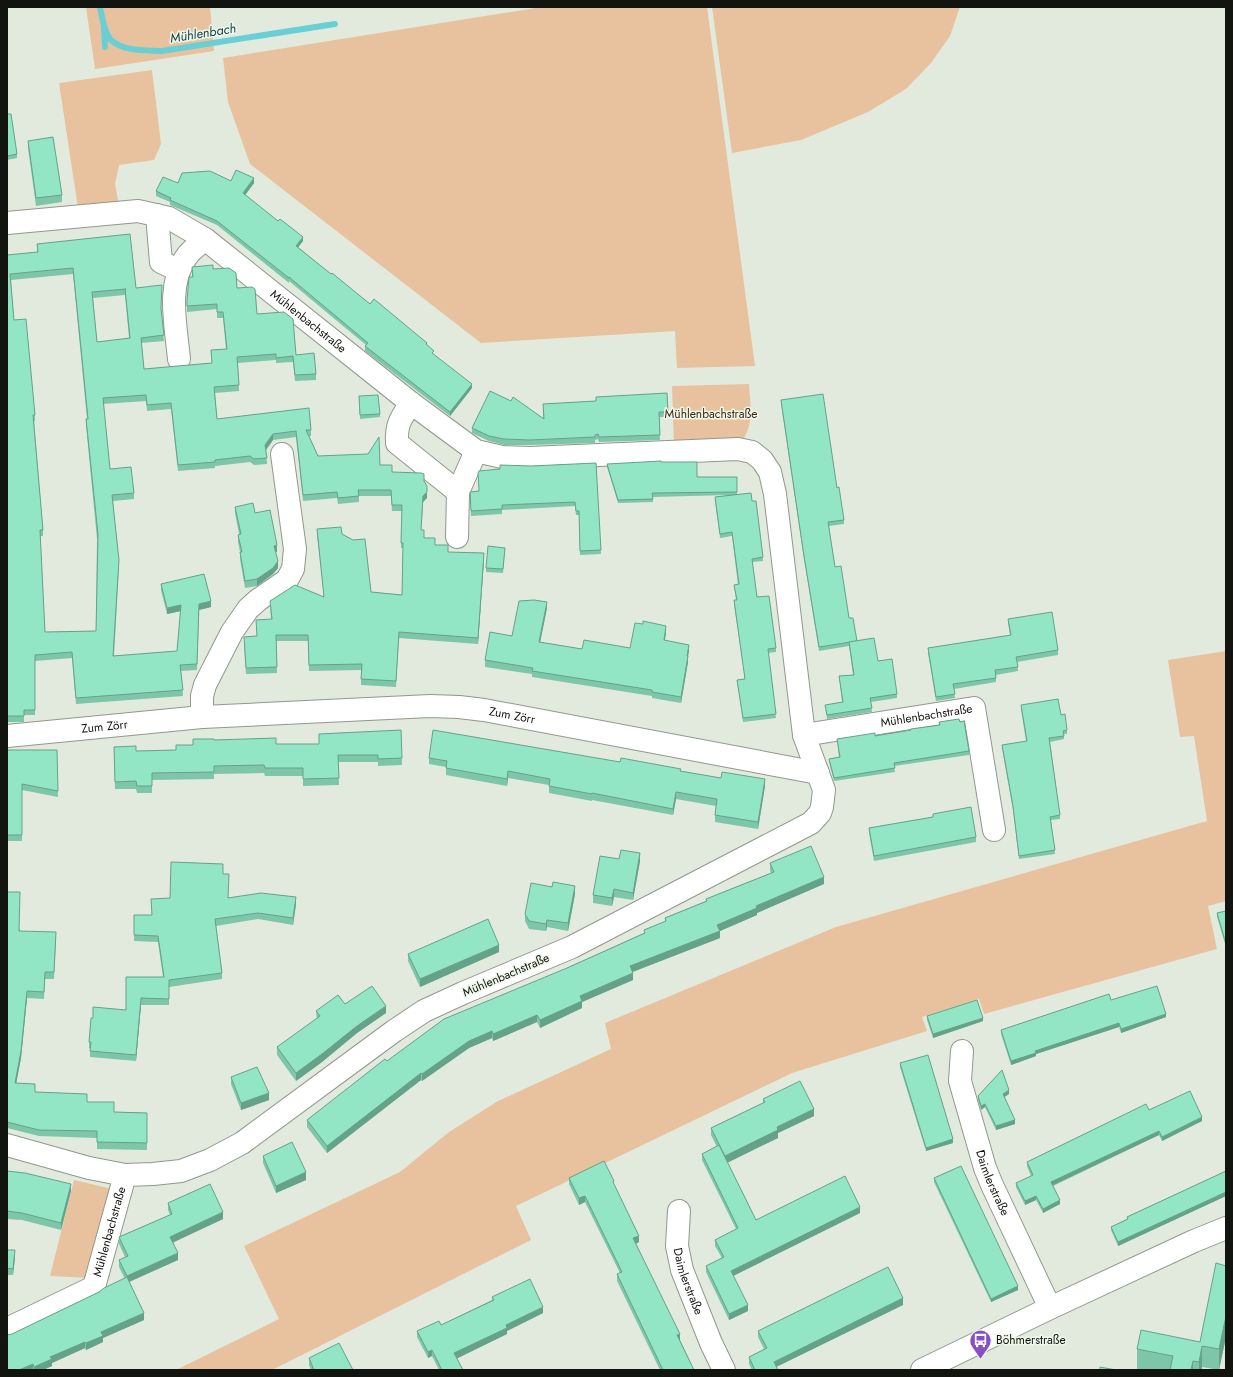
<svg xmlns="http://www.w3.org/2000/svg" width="1233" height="1377" font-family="Jost,sans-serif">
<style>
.green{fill:#e8c29e}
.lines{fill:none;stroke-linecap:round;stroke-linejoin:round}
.stream{stroke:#6acfd5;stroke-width:6}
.minor-casing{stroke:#91988d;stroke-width:24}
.minor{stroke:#fff;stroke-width:22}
.wall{fill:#7ec6a9;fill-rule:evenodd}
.shaded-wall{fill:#66a18a}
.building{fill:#92e6c5;stroke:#66a18a;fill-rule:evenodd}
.labels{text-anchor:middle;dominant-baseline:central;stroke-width:3;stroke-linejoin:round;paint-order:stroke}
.street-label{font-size:12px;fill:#121410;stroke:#eff7eb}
.park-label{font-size:12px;fill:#3e270f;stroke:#eff7eb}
.poi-label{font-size:12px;fill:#121410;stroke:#eff7eb;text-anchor:start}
.water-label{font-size:13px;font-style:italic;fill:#154447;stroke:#eff7eb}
</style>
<rect width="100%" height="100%" fill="#e2eade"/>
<g class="green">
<polygon points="86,7 210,7 214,51 95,69"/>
<polygon points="542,7 707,7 755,366 677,368 675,331 481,343 250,164 228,102 223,58"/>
<polygon points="712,7 960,7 950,36 931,63 906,89 868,112 801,140 732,153"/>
<polygon points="152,70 161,144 154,160 119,165 115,184 120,211 78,208 59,83"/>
<path d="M749,384C750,404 755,425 741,442L674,445L672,386Z"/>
<polygon points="1226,651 1226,901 1208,906 1217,949 984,1014 979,999 922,1017 927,1031 792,1073 516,1206 531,1240 272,1370 176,1370 279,1319 244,1246 400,1172 449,1132 498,1101 611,1049 605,1023 836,927 1207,821 1194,736 1180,737 1168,660"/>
<polygon points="74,1180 112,1189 90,1278 50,1276"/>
</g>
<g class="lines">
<g class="stream">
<path d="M100,7C102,16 104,33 111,40C124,52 146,50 162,51L335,24"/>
<polyline points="104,28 105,47"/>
</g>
<defs>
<g id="minor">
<polyline points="157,215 161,262 178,270"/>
<path id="s1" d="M7,223L138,211L169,218L205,239L411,403L476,451L502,457L530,458L738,449L752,452L762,460L770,472L775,494L804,735L824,790L822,807L820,813L811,823L572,947L463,993L424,1011L394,1031L242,1143L210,1160L181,1171L153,1174L125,1175L89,1168L7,1145"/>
<path d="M179,359C176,326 166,284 187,256C192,249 200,244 205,239"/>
<path d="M411,403C401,418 396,424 397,443L458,492"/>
<polyline points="457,537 458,492 476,451"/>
<polyline points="202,717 202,696 205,685 232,632 248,609 258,600 287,580 293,569 295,549 282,454"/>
<path id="s2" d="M804,735L974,708L994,830"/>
<path id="s3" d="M7,736L202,717L430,706L459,707L484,710L818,773"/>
<path id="s4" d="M962,1051L960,1081L985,1168L992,1185L1050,1308"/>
<path id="s5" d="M679,1211L677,1246L682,1270L711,1343L724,1370"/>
<path id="s6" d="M7,1329L94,1287L125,1175"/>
<polyline points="922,1370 1050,1308 1194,1241 1226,1228"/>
</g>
</defs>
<use href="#minor" class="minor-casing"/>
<use href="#minor" class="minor"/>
</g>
<g class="wall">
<polygon points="7,114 17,154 17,158 7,160"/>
<polygon points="28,141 62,195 62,202 36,206 28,148"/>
<polygon points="231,181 254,183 245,195 303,241 298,247 331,274 370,304 427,345 434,355 472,388 450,416 365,351 365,346 366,345 289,281 289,283 217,225 170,205 170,202 156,196 156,191 178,183"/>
<path d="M37,244L136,288L161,309L164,341L141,343L144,369L212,363L211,350L226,349L223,318H217V309L187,312V300L192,277V267L213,269L237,288L257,314L296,355L316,374V380L295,381L293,362L276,363V360L238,363L239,391L215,393L217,419L311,430V436H309L318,456L380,465L392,472L424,481L427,498L423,502L421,530L424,538L448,552L484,559L478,644L399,638L396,687L361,685V670L309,671L308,641H276L277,673L246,674L244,643L257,636L271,619L270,601L324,596L317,535V529L342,534L371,592L402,595L403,548H401L402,511H392L391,496H359V502L338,504L337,498L303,501L296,437L273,440L266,450L267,464L254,465L250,462L215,466V468L178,471L171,409L147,411L146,401L103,404L110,469L134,493V499L113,501L119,566L114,656L177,651L181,611L167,614L161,590V584L211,607L199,610L197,670L181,671L183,696L76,704L72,658L35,661V715H24V722H7V255L37,252ZM73,274L87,419H86V425L97,539L96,631L45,632L40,536H43V530L34,421H35V415L14,320L11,280ZM125,295L129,338L97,342L93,298Z"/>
<polygon points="667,393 668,417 659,417 660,440 599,442 598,439 595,440 595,443 530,445 504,445 489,441 472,433 472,428 543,419 543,404 596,401"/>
<polygon points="359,396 380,414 380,417 360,419"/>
<polygon points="781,400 837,488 844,520 844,524 829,526 835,567 849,618 857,641 878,661 897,694 897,698 871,702 872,712 827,719 825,705 842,702 839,676 853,675 849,646 819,651 804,559 781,404"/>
<polygon points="661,462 697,477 737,477 737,494 752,501 763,557 763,561 752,562 757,597 776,648 776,652 768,653 776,718 743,722 737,680 745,679 734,604 734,600 736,600 734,585 738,585 732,536 720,538 715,501 715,497 729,495 653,497 653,502 618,503 607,467 607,464"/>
<polygon points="596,463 601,554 580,555 579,515 576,515 575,506 502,510 502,514 471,516 470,492 479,491 500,469 531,466"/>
<polygon points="235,507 255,513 277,552 276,552 278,568 273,574 257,586 245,588 240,559 240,552 238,542 238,535 239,534 235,513"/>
<polygon points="505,548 503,573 486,572 486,568"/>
<polygon points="547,608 540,642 582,649 630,648 666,632 665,640 689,651 688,656 688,662 681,703 652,698 652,696 532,677 532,674 485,667 485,660 512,636"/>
<polygon points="1008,619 1058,650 1058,655 1017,662 1018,671 996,675 996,682 954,689 955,698 936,701 928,653 928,648 1010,635 1008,623"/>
<polygon points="1021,705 1061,715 1067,730 1067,734 1064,734 1064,739 1050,742 1060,815 1060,819 1051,820 1055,854 1019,859 1013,810 1002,748 1002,745 1026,741 1021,709"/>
<polygon points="939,722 960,722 969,751 969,755 894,766 895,772 834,781 829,762 829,759 839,757 837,739 875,736 911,730 939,725"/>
<polygon points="401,730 402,765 378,766 378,762 338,762 339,785 303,786 303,776 265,776 264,773 214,774 214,779 152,780 152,793 137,793 136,789 115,789 114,747 136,751 176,750 193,745 214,740 276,744 319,744"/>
<polygon points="7,750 57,750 58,797 22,790 22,841 7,841"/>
<polygon points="429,758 620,762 681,771 765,786 758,829 715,822 715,815 716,806 676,799 673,815 592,800 592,801 549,793 549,785 508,778 507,786 446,775 446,767 429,764"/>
<polygon points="933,814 976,837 976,842 874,861 869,833 869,828 933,817"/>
<polygon points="619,859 640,861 633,900 614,897 612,906 593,903 593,895"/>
<polygon points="770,863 824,884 757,913 757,915 720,931 720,938 632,972 633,980 582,1002 582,1008 540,1028 537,1022 493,1041 492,1038 469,1048 422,1081 421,1080 327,1153 307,1127 307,1120 387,1061 567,968 644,933 644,930 665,922 665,918 706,901 706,899 771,873 770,870"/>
<polygon points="7,870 7,892 20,931 56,939 54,979 45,979 44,999 27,998 21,1058 16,1083 35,1092 87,1102 114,1112 147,1113 147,1150 97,1149 97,1138 39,1136 7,1128"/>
<polygon points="223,874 228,898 296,904 293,925 258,919 216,926 222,973 222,979 169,987 169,1005 141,1005 136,1061 90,1057 90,1048 89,1048 89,1042 93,1018 126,1010 163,977 158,942 134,941 134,915 152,915 170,898"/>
<polygon points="575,894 568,931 547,927 546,931 529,929 525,921 525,914"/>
<polygon points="1226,911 1226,947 1217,917 1217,913"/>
<polygon points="499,952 420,987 408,961 408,954"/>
<polygon points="1111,1000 1166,1017 1121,1033 1119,1027 1036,1054 1036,1056 1011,1065 1001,1034 1001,1030"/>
<polygon points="345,1004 386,1013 357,1033 322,1062 296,1081 277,1055 277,1047 317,1019 316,1011"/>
<polygon points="927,1016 983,1021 933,1038 927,1020"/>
<polygon points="900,1063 953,1143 926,1151 900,1067"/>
<polygon points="231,1077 269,1100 241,1110 231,1084"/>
<polygon points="1009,1094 1004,1097 1015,1124 996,1130 985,1107 981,1110 978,1100 978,1096"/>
<polygon points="763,1099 814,1116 778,1133 778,1138 727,1162 756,1220 860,1213 733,1276 748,1311 729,1320 706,1272 706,1266 722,1258 715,1246 715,1240 736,1229 702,1160 702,1154 717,1147 711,1135 711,1128 763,1103"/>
<polygon points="1149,1110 1202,1121 1162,1141 1159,1135 1053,1186 1060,1204 1043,1213 1036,1200 1025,1205 1016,1187 1016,1183 1031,1176 1027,1166 1027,1162"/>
<polygon points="263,1156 306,1180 276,1193 263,1163"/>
<polygon points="7,1171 71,1191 61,1230 22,1220 7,1219"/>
<polygon points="1226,1171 1226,1196 1118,1246 1111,1230 1111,1227 1127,1219 1127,1217"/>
<polygon points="569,1178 614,1185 639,1242 636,1244 680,1340 694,1370 660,1370 617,1281 617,1274 620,1273 585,1202 579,1205 569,1184"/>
<polygon points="934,1178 1018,1290 991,1302 934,1182"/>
<polygon points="168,1203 223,1219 173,1242 178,1260 129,1281 144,1320 103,1338 103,1342 86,1350 85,1348 52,1363 52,1366 43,1370 7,1370 12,1334 99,1292 125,1279 119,1267 119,1260 125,1257 119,1244 119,1237 170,1215 168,1210"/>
<polygon points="7,1250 15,1257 13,1275 7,1275"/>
<polygon points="1226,1266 1226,1337 1219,1370 1202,1367 1202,1370 1137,1370 1137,1349 1200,1342"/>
<polygon points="492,1297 543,1313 507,1331 507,1334 457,1358 463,1370 439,1370 432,1356 428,1358 417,1337 417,1331 441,1325 492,1300"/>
<polygon points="903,1305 776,1367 778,1370 752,1370 749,1364 749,1357 764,1349 758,1337 758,1331"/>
<polygon points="309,1358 353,1370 311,1370 309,1365"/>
</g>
<g class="shaded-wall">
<polygon points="254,178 254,183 243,198 243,193"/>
<polygon points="303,237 303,241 296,250 296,246"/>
<polygon points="472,384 472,388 450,416 450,412"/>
<polygon points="273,434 273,440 265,451 265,445"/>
<polygon points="427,492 427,498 423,502 421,536 423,496"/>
<polygon points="277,545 277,552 274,552 274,546"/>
<polygon points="484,553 484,559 478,644 478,638"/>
<polygon points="278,561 278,568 273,574 257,586 257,579"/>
<polygon points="211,601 211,607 199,610 197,670 199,604"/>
<polygon points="547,602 547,608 539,648 539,642"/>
<polygon points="181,605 181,611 167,614 167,608"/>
<polygon points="666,626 666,632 664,646 664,640"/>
<polygon points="689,645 689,651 687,662 687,656"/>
<polygon points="688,656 688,662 681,703 681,697"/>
<polygon points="508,771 508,778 507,786 507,779"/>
<polygon points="765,779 765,786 758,829 758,822"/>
<polygon points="676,792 676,799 673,815 673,809"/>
<polygon points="640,853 640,861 633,900 633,893"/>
<polygon points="824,877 824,884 757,913 757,915 720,931 720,938 630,973 630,966 756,906"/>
<polygon points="575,886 575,894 568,931 568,923"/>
<polygon points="614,889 614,897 612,906 612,898"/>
<polygon points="296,897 296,904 293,925 293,918"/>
<polygon points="547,920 547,927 546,931 546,924"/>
<polygon points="499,945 499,952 420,987 420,979"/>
<polygon points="633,973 633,980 582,1002 582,1008 540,1028 540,1020 580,996"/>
<polygon points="27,991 27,998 21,1058 15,1090 15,1083"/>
<polygon points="141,998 141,1005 136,1061 136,1055"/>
<polygon points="386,1006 386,1013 357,1033 322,1062 296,1081 296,1073 357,1026"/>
<polygon points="1166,1014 1166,1017 1121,1033 1121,1029"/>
<polygon points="537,1015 537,1022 493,1041 493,1034"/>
<polygon points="983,1018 983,1021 933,1038 933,1034"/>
<polygon points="1119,1023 1119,1027 1036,1054 1036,1056 1011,1065 1011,1061 1035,1051"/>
<polygon points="492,1031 492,1038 469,1048 422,1081 422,1074 469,1041"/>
<polygon points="421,1073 421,1080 327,1153 327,1146"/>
<polygon points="1009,1090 1009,1094 1003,1098 1003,1094"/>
<polygon points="269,1093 269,1100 241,1110 241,1103"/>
<polygon points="985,1104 985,1107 981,1110 981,1106"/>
<polygon points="814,1109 814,1116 778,1133 778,1138 725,1164 725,1156 777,1127"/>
<polygon points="1202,1117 1202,1121 1162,1141 1162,1137"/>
<polygon points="1015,1120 1015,1124 996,1130 996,1126"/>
<polygon points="1159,1131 1159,1135 1051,1186 1051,1182"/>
<polygon points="953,1139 953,1143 926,1151 926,1148"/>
<polygon points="306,1172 306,1180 276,1193 276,1186"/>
<polygon points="71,1184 71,1191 61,1230 61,1223"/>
<polygon points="1226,1192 1226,1196 1118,1246 1118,1242"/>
<polygon points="585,1196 585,1202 579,1205 579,1198"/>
<polygon points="1036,1196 1036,1200 1025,1205 1025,1201"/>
<polygon points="1060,1200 1060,1204 1043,1213 1043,1209"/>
<polygon points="860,1207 860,1213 731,1277 731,1271"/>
<polygon points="223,1212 223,1219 170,1244 170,1237"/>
<polygon points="639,1236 639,1242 633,1245 633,1238"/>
<polygon points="15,1250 15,1257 13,1275 13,1269"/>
<polygon points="178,1253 178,1260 127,1283 127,1276"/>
<polygon points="1018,1286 1018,1290 991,1302 991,1299"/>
<polygon points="903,1298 903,1305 774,1368 774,1362"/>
<polygon points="748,1305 748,1311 729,1320 729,1314"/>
<polygon points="543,1307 543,1313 507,1331 507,1334 454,1360 454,1353 506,1325"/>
<polygon points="144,1313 144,1320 103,1338 103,1342 86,1350 86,1343 101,1332"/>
<polygon points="1226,1316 1226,1337 1219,1370 1219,1349"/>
<polygon points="680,1334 680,1341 677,1335"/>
<polygon points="85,1342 85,1348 52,1363 52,1366 43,1370 34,1370 34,1367 50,1357"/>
<polygon points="1202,1346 1202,1370 1199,1370 1199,1362"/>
<polygon points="432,1350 432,1356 428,1358 428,1352"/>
<polygon points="1193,1361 1193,1370 1191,1370"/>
<polygon points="33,1364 33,1370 19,1370"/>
</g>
<g class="building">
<polygon points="7,114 11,114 17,154 7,156"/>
<polygon points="53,137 62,195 36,198 28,141"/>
<polygon points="236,170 254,178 243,193 278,221 280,219 303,237 296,246 331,274 332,273 370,304 374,299 427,343 426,344 434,351 432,353 472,384 450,412 365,346 368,343 289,277 289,278 217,221 170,200 171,198 156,191 163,177 178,183 182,173 210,171 231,181"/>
<path d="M130,234L136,288L162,285L161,308L164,335L141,338L144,369L212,363L211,350L227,349L223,312H217V304L187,306V300L189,277H193L192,267L213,265V269L229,268L236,273L237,288L252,287L255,289L257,314L284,312L293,319L296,355L314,353L316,374L295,375L293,356L276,358V354L237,357L239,385L214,387L217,419L309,408L311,430H306L318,456L368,454L379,437L380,465H392V472L421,473L424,474V481L427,486V492L423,496L421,530H424V538H435V545H448V552L484,553L478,638L399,632L396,681L361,679L362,664L309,665L308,635H276L277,667L246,668L244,637L257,636L256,620L272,619L270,601L295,585L324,597L317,529L341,527L342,534L353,540L365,539L371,592L402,595L403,543H401L402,505H392L391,490H358L359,496L338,498L337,492L303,495L296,431L273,434L265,445L267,458L254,459L250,456L215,460V462L178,465L171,403L147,405L146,395L103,398L110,469L131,467L134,493L112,495L119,560L113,656L177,651L181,605L167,608L161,584L204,574L211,601L199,604L197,664L180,665L183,690L76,698L72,652L35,655V710H24V716H7V255L38,252L37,244ZM73,268L88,419H86L98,534L96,631L45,632L40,530H43L33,415H35L26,319L14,320L10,274ZM125,289L130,338L97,342L92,292L126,289Z"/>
<polygon points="490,391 511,401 513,397 544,419 543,404 596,401 596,397 667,393 668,412 659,412 660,435 599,437 598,434 595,435 595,437 530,440 504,439 489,436 472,428"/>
<polygon points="823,394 837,488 839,487 844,520 828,522 835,567 841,566 849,618 853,618 857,641 819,647 804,556 781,400"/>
<polygon points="378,395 380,414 360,415 359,396"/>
<polygon points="661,461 661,462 697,462 697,477 737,477 737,492 652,493 653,499 618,500 607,464"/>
<polygon points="596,463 601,550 580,551 579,511 576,511 575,502 502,505 502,509 471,511 470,492 479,491 478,473 479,471 500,469 500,465 531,466"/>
<polygon points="751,493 752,501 756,501 763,557 752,559 757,597 769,596 776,648 768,649 776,714 743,718 737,680 745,679 734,600 737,600 734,585 739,584 732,532 720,534 715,497"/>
<polygon points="253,503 255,513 270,510 277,545 274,546 278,561 273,568 257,579 245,581 240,552 242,552 238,535 241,534 235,507"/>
<polygon points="488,546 505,548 503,569 486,568"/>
<polygon points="534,600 547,602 539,642 582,649 584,640 630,648 635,623 643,624 643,621 666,626 664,640 689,645 687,656 688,656 681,697 652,692 652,690 532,671 533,668 485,660 490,632 512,636 519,601"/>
<polygon points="1052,612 1058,650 1016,657 1018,667 995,670 996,678 953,684 955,694 936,697 928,648 1011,635 1008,619"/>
<polygon points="874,638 878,661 892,659 897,694 870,698 872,708 827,715 825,705 843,702 839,676 854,675 849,642"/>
<polygon points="1058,699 1061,715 1065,714 1067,730 1063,731 1064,736 1049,738 1060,815 1050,817 1055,850 1019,856 1013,806 1002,745 1027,741 1021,705"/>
<polygon points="959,719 960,722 964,721 969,751 894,763 895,768 834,778 829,759 840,757 837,739 875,733 875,736 911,730 911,729 940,725 939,722"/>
<polygon points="401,730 402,758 378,759 378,755 338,755 339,778 303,779 303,768 265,768 264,765 214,766 214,772 152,773 152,786 137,786 136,781 115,782 114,747 136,746 136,751 176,750 176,745 193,745 193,739 214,739 214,740 276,738 276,744 319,744 319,734"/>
<polygon points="433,730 620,762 621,758 681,769 680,771 721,778 722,772 765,779 758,822 715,815 717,799 676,792 673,809 592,793 592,794 549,786 550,779 508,771 507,779 446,768 447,761 429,758"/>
<polygon points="7,750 57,750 58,791 22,784 22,835 7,835"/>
<polygon points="971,807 976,837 874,856 869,828 933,817 933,814"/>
<polygon points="811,846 824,877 756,906 757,908 717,925 720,931 630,966 633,973 580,996 582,1001 540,1020 537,1015 493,1034 492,1031 469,1041 422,1074 421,1073 327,1146 307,1120 385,1059 387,1061 444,1019 567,968 645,933 644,930 666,921 665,918 707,901 706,899 774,872 770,863"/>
<polygon points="621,850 640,853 633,893 614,889 612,898 593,895 600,856 619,859"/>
<polygon points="171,862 223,864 223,874 229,874 228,898 261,893 296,897 293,918 258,913 215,919 222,973 169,980 169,999 141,998 136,1055 90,1051 91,1042 89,1042 91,1018 93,1018 93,1007 126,1010 126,977 164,977 158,936 134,935 134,915 152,915 151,899 170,898"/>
<polygon points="553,882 575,886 568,923 547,920 546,924 529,921 525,914 531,883 552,887"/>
<polygon points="7,892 20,892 19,931 56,932 54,972 45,972 44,992 27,991 21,1051 15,1083 35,1084 35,1092 87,1094 87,1102 114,1102 114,1112 147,1113 147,1143 97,1142 97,1131 39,1130 7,1122"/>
<polygon points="1226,911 1226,944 1217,913"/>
<polygon points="488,919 499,945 420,979 408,954"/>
<polygon points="372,986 386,1006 357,1026 322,1054 296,1073 277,1047 320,1016 316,1011 338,995 345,1004"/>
<polygon points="1157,986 1166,1014 1121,1029 1119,1023 1035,1051 1036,1053 1011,1061 1001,1030 1109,994 1111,1000"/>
<polygon points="977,1000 983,1018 933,1034 927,1016"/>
<polygon points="928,1055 953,1139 926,1148 900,1063"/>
<polygon points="257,1067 269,1093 241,1103 231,1077"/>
<polygon points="1002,1070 1009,1090 1003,1094 1015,1120 996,1126 985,1104 981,1106 978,1096"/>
<polygon points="800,1081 814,1109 777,1127 778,1130 725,1156 711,1128 765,1102 763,1099"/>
<polygon points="1190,1091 1202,1117 1162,1137 1159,1131 1051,1182 1060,1200 1043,1209 1036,1196 1025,1201 1016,1183 1033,1175 1027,1162 1146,1104 1149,1110"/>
<polygon points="292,1142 306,1172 276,1186 263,1156"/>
<polygon points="719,1145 756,1220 845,1176 860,1207 731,1271 748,1305 729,1314 706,1266 724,1257 715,1240 738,1228 702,1154"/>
<polygon points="604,1161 614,1181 613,1182 639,1236 633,1238 680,1334 677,1335 694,1370 663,1370 617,1274 622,1272 585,1196 579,1198 569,1178"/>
<polygon points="961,1166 1018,1286 991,1299 934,1178"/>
<polygon points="7,1171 25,1173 71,1184 61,1223 22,1213 7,1211"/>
<polygon points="1226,1171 1226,1192 1118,1242 1111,1227 1128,1219 1127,1217"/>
<polygon points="210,1184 223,1212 170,1237 178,1253 127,1276 119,1260 128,1256 119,1237 172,1214 168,1203"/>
<polygon points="7,1250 15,1250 13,1269 7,1268"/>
<polygon points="1216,1263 1226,1266 1226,1316 1219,1349 1202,1346 1199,1362 1193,1361 1191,1370 1170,1370 1173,1356 1137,1349 1141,1330 1200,1342"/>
<polygon points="888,1267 903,1298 774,1362 778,1370 755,1370 749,1357 767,1348 758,1331"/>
<polygon points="127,1277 144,1313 101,1332 103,1336 86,1343 85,1342 50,1357 52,1359 34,1367 33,1364 19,1370 7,1370 7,1335 12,1334 99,1292 104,1288"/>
<polygon points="530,1279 543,1307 506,1325 507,1328 454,1353 463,1370 442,1370 432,1350 428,1352 417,1331 439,1321 441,1325 494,1300 492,1297"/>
<polygon points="339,1343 353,1370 314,1370 309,1358"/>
<polygon points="1100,1367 1116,1370 1100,1370"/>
</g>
<defs>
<symbol id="bus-pin" viewBox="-11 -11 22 30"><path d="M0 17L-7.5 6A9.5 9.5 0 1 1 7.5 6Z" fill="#874ec5" stroke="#eff7eb"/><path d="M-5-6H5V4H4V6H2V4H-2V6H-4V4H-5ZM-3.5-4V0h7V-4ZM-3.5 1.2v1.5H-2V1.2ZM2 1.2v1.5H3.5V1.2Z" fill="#fff"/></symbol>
</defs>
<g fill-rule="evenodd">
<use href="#bus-pin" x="968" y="1328" width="25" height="34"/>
</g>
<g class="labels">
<g class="street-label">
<text stroke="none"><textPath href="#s1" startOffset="337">Mühlenbachstraße</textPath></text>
<text stroke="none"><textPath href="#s3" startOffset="507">Zum Zörr</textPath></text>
<text stroke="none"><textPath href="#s2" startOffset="124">Mühlenbachstraße</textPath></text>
<text stroke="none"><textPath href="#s3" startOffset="98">Zum Zörr</textPath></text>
<text transform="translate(506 975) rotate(-23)">Mühlenbachstraße</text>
<text stroke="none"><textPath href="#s4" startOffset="137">Daimlerstraße</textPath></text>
<text stroke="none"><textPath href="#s6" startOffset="154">Mühlenbachstraße</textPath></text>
<text stroke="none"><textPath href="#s5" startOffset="72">Daimlerstraße</textPath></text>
</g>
<g class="park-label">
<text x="711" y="414">Mühlenbachstraße</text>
</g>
<g class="poi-label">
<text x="996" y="1340">Böhmerstraße</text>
</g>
<g class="water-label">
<text transform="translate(203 33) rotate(-9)">Mühlenbach</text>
</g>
</g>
<rect width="1233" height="1377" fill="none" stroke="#121410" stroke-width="16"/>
</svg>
